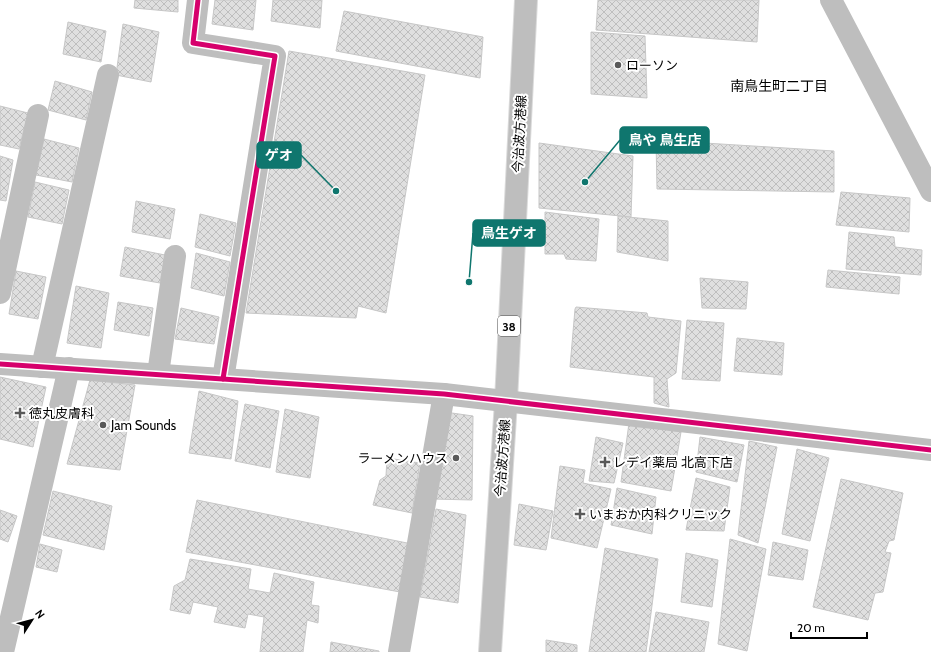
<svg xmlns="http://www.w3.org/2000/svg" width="931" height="652" font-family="Cabin,'Noto Sans JP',sans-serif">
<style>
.building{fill:url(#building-cross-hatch);stroke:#c7c7c7}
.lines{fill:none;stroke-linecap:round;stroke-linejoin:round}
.primary-casing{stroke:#dbdbdb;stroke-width:24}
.minor{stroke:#bebebe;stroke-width:22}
.primary{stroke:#bebebe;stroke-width:22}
.cycleway-casing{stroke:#fff;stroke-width:8}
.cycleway{stroke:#d6006c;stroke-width:5}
.poi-dot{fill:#595959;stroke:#fff;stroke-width:1.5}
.labels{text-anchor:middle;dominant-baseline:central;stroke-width:4;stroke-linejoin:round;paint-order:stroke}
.shield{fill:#fff;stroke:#4c4c4c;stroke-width:1}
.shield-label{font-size:12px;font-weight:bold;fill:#000}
.poi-label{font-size:13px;fill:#000;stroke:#fff;text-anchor:start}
.street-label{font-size:13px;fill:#000;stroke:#fff}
.neighbourhood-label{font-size:14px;fill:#000;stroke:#fff}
.leader{fill:none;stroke:#0f766e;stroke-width:1.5}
.callout-dot{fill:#0f766e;stroke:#fff;stroke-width:1.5}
.callout{fill:#0f766e;stroke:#0f766e;stroke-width:1.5}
.callout-label{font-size:14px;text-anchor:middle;font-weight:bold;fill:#fff}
</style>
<defs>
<pattern id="building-cross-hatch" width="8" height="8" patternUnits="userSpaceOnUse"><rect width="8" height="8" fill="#dfdfdf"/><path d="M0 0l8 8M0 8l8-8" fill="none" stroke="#bebebe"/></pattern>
</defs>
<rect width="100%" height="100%" fill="#fff"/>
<g class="building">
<polygon points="135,0 178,0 178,12 134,8"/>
<polygon points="215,0 256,0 253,30 212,24"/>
<polygon points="273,0 322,0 320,28 271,21"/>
<polygon points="598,0 759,0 757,42 596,30"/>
<polygon points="344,11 483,37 480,78 336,51"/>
<polygon points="68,22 106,31 101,62 63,54"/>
<polygon points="123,24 159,32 151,82 116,75"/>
<polygon points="591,32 645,36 647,98 591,94"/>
<polygon points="289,51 425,75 386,313 358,306 356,318 246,313"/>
<polygon points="55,81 92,92 86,120 48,110"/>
<polygon points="0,106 28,113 19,149 0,145"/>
<polygon points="44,139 79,148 72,182 36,175"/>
<polygon points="656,140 834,151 834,192 657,189"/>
<polygon points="539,143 633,156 631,217 539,208"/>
<polygon points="0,156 13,160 6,201 0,200"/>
<polygon points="35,182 69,190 62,224 28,217"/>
<polygon points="841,192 910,198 909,232 836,225"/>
<polygon points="136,201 175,209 170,239 132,232"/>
<polygon points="545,212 599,219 596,261 566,259 564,254 545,254"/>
<polygon points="200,214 236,223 230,256 195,247"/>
<polygon points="618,216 668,221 668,261 617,252"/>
<polygon points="849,232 894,237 895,247 922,250 921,275 846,269"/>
<polygon points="125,247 165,255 160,283 120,276"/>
<polygon points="196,253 230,262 224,296 191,288"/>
<polygon points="828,270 900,277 899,294 826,287"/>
<polygon points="16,271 46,277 38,319 9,314"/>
<polygon points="700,278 748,282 746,309 702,308"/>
<polygon points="76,286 109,293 101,348 67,343"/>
<polygon points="118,302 153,308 149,336 114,330"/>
<polygon points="576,307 647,313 648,317 681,321 676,373 667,379 669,407 654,403 654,377 570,367 575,309"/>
<polygon points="181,308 219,317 214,344 175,339"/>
<polygon points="687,320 724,323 720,381 682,379"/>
<polygon points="737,338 784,343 782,375 734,371"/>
<polygon points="0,377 46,387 33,447 0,439"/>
<polygon points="90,380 135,385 120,470 67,464"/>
<polygon points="199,391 238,401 231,459 189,453"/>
<polygon points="245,404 279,411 270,468 235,461"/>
<polygon points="285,409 319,417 310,478 276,472"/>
<polygon points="445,412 473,416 472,500 433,499"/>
<polygon points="629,423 681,432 671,491 621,482"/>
<polygon points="596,437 623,443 614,483 589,481"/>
<polygon points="700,437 744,445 737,482 696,472"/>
<polygon points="749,441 777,447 758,543 738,535"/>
<polygon points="797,449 829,458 810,541 782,534"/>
<polygon points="387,458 420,463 412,513 373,505 380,480 386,476"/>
<polygon points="560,466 585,470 583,483 611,489 597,548 551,538"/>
<polygon points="696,478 730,487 724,531 686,530"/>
<polygon points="841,479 903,493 894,540 889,541 885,552 891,553 883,592 875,593 868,620 813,607"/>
<polygon points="617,488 656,497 652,534 611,525"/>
<polygon points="53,491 112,506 104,550 43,535"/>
<polygon points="197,500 412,544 400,592 186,552"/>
<polygon points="519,504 553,511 546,550 514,545"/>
<polygon points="436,509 466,515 458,603 420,597"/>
<polygon points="0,510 17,516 8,542 0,539"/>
<polygon points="730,539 766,549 747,651 718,644"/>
<polygon points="773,542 808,550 803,580 768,575"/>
<polygon points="40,544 62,550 57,572 36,567"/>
<polygon points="605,548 658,559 646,652 589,652"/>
<polygon points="686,553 718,560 712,607 681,602"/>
<polygon points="190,559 251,569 248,589 270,593 274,573 314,582 311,605 319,606 318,623 307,620 303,652 260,652 264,617 248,614 245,628 214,622 218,607 193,602 190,614 170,610 174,586 185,580"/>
<polygon points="656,612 709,622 704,652 649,652"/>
<polygon points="546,640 577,645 577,652 546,652"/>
<polygon points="331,642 379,651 379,652 330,652"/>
</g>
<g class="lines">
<defs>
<polyline id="primary" points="490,652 506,401 526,0"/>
</defs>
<use href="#primary" class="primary-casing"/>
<g class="minor">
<polyline points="198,0 193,43 275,56 223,379"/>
<polyline points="831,0 931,191"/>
<polyline points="0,293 38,115"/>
<polyline points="0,364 444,394 931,450"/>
<polyline points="42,367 108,75"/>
<polyline points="158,374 175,256"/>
<polyline points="3,652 69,368"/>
<polyline points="399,652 444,394"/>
</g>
<use href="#primary" class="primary"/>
<defs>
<g id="cycleway">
<polyline points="198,0 193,43 275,56 223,379"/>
<polyline points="0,364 444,394 931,450"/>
</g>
</defs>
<use href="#cycleway" class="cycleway-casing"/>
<use href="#cycleway" class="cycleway"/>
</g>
<g class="poi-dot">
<circle cx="618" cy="65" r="4"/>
<path d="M18 407h4v4h4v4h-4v4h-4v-4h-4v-4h4z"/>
<circle cx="103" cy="425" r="4"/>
<circle cx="456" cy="458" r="4"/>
<path d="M603 456h4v4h4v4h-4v4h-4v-4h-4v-4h4z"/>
<path d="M578 508h4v4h4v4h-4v4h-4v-4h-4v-4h4z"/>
</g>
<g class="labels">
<rect class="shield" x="498" y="316" width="22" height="20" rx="3"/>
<g class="shield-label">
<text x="509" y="326">38</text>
</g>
<g class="poi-label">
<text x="626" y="65">ローソン</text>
<text x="29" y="413">徳丸皮膚科</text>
<text x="111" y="425">Jam Sounds</text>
<text x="448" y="458" text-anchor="end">ラーメンハウス</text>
<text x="613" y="462">レデイ薬局 北高下店</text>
<text x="589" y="514">いまおか内科クリニック</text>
</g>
<g class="street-label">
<text transform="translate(519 134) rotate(-87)">今治波方港線</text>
<text transform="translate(502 458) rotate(-86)">今治波方港線</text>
</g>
<g class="neighbourhood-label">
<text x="779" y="86">南鳥生町二丁目</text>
</g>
</g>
<path class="leader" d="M585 182L620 140M336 191L301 155M469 282L473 233"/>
<g class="callout-dot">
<circle cx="585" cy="182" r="4"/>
<circle cx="336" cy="191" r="4"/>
<circle cx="469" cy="282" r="4"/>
</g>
<g class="callout">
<rect x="620" y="127" width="89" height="26" rx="4"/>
<rect x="257" y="142" width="44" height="26" rx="4"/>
<rect x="473" y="220" width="72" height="26" rx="4"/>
</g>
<g class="callout-label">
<text x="665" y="145">鳥や 鳥生店</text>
<text x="279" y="160">ゲオ</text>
<text x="509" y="238">鳥生ゲオ</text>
</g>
<g transform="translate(32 620) rotate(54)" stroke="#ffffff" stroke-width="3" paint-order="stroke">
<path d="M0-3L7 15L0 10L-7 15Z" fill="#000000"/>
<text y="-6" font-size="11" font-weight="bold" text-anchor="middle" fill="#000000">N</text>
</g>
<path d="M791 632v6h76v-6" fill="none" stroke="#000000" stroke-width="2"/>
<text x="797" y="632" font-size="12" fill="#000000" stroke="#ffffff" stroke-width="3" paint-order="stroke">20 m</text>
</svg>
